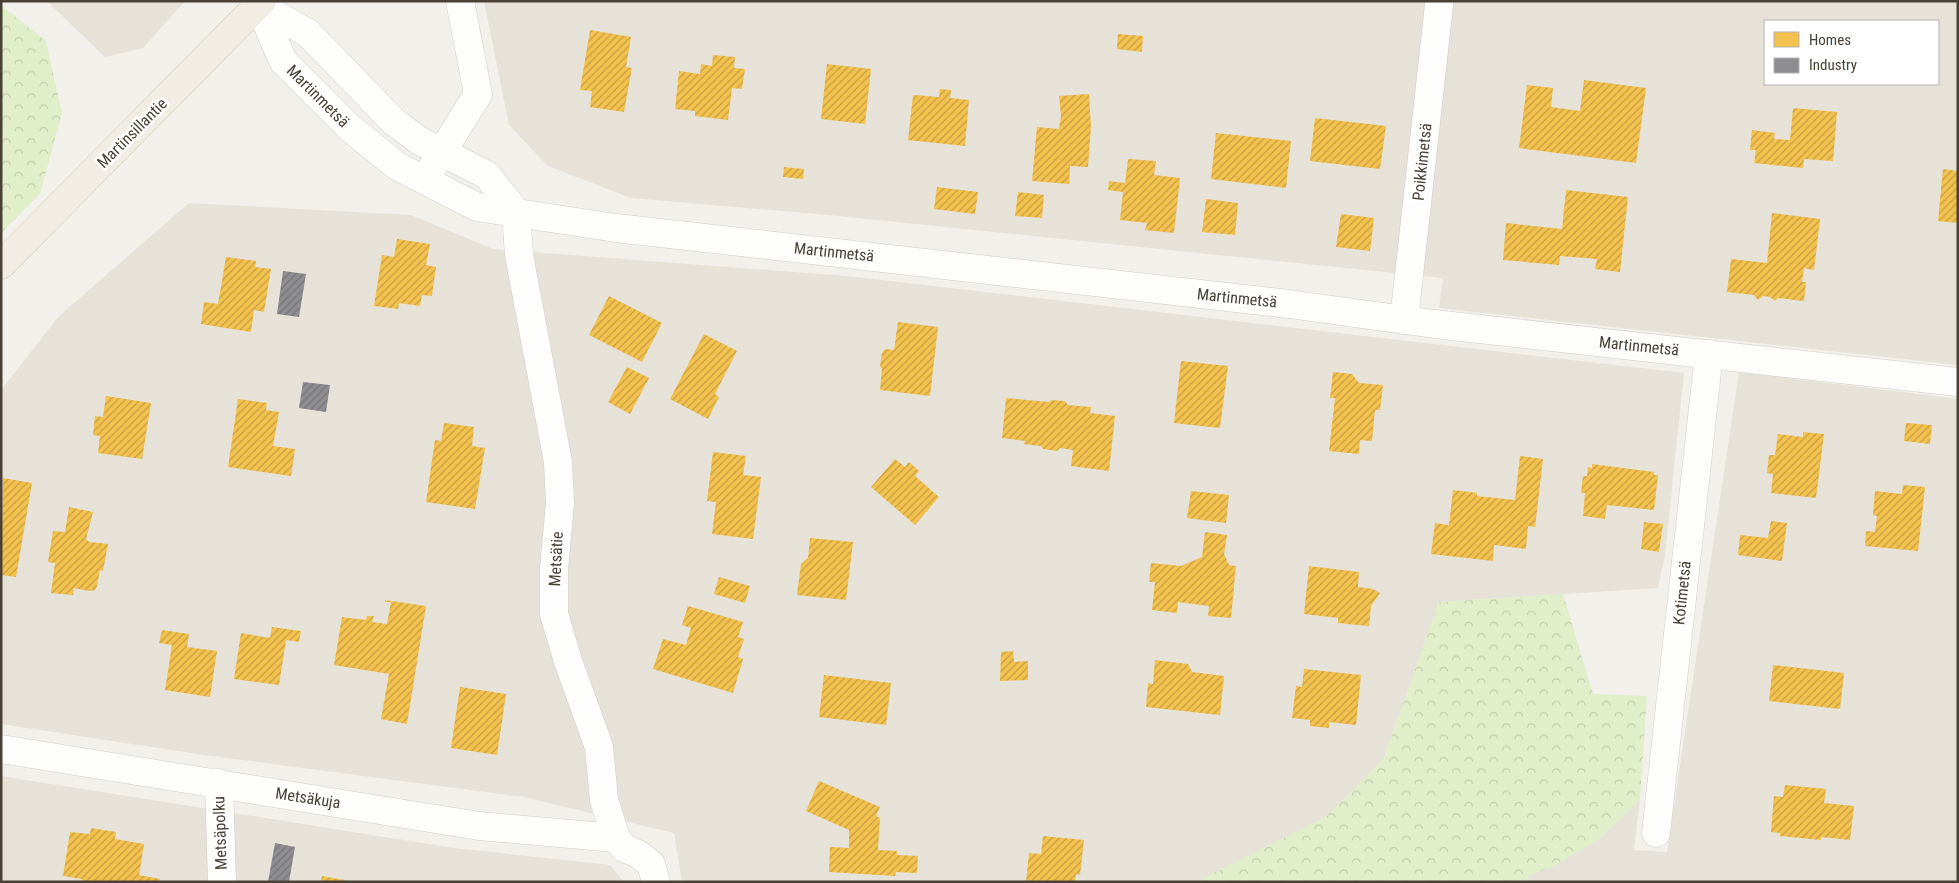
<svg xmlns="http://www.w3.org/2000/svg" width="1959" height="883" font-family="'Roboto Condensed',sans-serif">
<style>
.residential{fill:#e6e2d8;fill-rule:evenodd}
.forest{fill:url(#forest-crowns)}
.homes{fill:url(#homes-hatch)}
.industry{fill:url(#industry-hatch)}
.lines{fill:none;stroke-linecap:round;stroke-linejoin:round}
.minor-casing{stroke:#d0cec8;stroke-width:29}
.major-casing{stroke:#d5ccb7;stroke-width:29}
.minor{stroke:#fdfdfc;stroke-width:28}
.major{stroke:#f1ede4;stroke-width:28}
.labels{text-anchor:middle;dominant-baseline:central;stroke-width:5;stroke-linejoin:round;paint-order:stroke}
.street-label{font-size:16px;fill:#494136;stroke:#fff}
</style>
<defs>
<pattern id="forest-crowns" width="20" height="18" patternUnits="userSpaceOnUse" patternTransform="scale(1.25)"><rect width="20" height="18" fill="#e0eec9"/><path d="M2 6a3 3 0 1 1 6 0M12 15a3 3 0 1 1 6 0" fill="none" stroke="#c2cdad"/></pattern>
<pattern id="homes-hatch" width="6" height="6" patternUnits="userSpaceOnUse" patternTransform="scale(1.25)"><rect width="6" height="6" fill="#f2c14e"/><path d="M-1 1l2-2M0 6l6-6M5 7l2-2" fill="none" stroke="#c69e42"/></pattern>
<pattern id="industry-hatch" width="6" height="6" patternUnits="userSpaceOnUse" patternTransform="scale(1.25)"><rect width="6" height="6" fill="#8d8d92"/><path d="M-1 1l2-2M0 6l6-6M5 7l2-2" fill="none" stroke="#757578"/></pattern>
</defs>
<rect width="100%" height="100%" fill="#f2f0eb"/>
<g class="residential">
<polygon points="47,1 185,1 143,48 105,57"/>
<path d="M484,1H1958V365L1439,308L1443,278L828,215L631,198L548,166L509,125ZM1765,21H1938V84H1765Z"/>
<polygon points="189,203 411,215 493,249 847,276 1684,373 1665,555 1658,588 1439,602 1384,758 1320,882 682,882 674,833 524,797 204,755 1,724 1,390 59,316"/>
<polygon points="1739,372 1958,399 1958,882 1512,882 1599,839 1640,800 1634,850 1667,852"/>
<polygon points="1,776 454,848 610,865 624,882 1,882"/>
</g>
<g class="forest">
<polygon points="1,5 46,41 62,113 40,194 1,233"/>
<polygon points="1563,594 1593,694 1647,696 1640,800 1599,839 1553,867 1529,875 1528,882 1196,882 1327,816 1384,758 1439,602"/>
</g>
<g class="homes">
<polygon points="590,30 631,37 626,67 632,68 624,112 590,107 592,91 580,90"/>
<polygon points="1118,34 1143,36 1142,52 1117,49"/>
<polygon points="713,55 735,57 734,68 745,69 742,89 732,88 728,120 695,116 695,111 675,109 679,71 700,74 701,64 712,66"/>
<polygon points="827,64 871,69 865,124 821,119"/>
<polygon points="1584,80 1646,88 1636,163 1519,148 1527,85 1553,88 1551,107 1580,111"/>
<polygon points="940,89 951,90 950,98 969,100 965,146 908,140 913,95 939,97"/>
<polygon points="1089,94 1091,126 1088,167 1070,166 1069,184 1032,181 1037,127 1059,129 1061,116 1059,96"/>
<polygon points="1793,108 1837,112 1833,161 1804,159 1803,168 1754,163 1756,150 1750,150 1752,130 1775,133 1774,139 1790,140"/>
<polygon points="1315,118 1386,126 1380,169 1310,161"/>
<polygon points="1216,133 1291,141 1286,188 1211,179"/>
<polygon points="1128,159 1156,161 1154,175 1180,178 1174,233 1145,230 1147,223 1120,220 1123,192 1108,190 1109,181 1125,183"/>
<polygon points="784,167 804,169 803,179 783,177"/>
<polygon points="1943,169 1958,171 1958,223 1938,221"/>
<polygon points="937,187 978,192 975,214 934,209"/>
<polygon points="1566,190 1628,197 1620,272 1595,269 1597,259 1560,256 1559,265 1503,260 1506,223 1562,229"/>
<polygon points="1018,192 1044,195 1042,218 1015,216"/>
<polygon points="1206,199 1238,203 1235,235 1202,232"/>
<polygon points="1772,213 1820,219 1814,270 1804,268 1802,282 1806,282 1804,301 1778,298 1775,301 1770,297 1763,296 1758,300 1754,295 1727,292 1731,259 1767,263"/>
<polygon points="1341,214 1374,218 1370,251 1336,247"/>
<polygon points="397,239 430,244 426,265 436,267 432,296 422,295 420,306 399,303 398,309 374,306 382,255 394,257"/>
<polygon points="226,257 256,261 255,267 271,269 264,312 254,310 251,332 201,324 204,302 218,304"/>
<polygon points="609,296 662,323 642,362 589,335"/>
<polygon points="898,322 938,327 930,396 880,390 882,369 880,366 882,353 885,349 894,350"/>
<polygon points="704,334 737,351 715,394 719,397 708,419 670,399"/>
<polygon points="1181,361 1228,366 1220,428 1174,423"/>
<polygon points="627,367 649,378 630,414 608,402"/>
<polygon points="1333,372 1352,374 1359,383 1383,385 1380,410 1375,410 1372,441 1360,440 1359,454 1329,451 1335,398 1330,398"/>
<polygon points="106,396 151,403 142,459 98,453 100,436 93,435 95,416 103,417"/>
<polygon points="1006,398 1049,402 1052,400 1065,401 1068,405 1091,407 1090,413 1115,416 1109,471 1071,466 1073,450 1060,448 1057,451 1043,449 1041,446 1024,444 1025,441 1002,438"/>
<polygon points="238,399 267,403 266,410 279,412 273,446 295,449 291,476 228,467"/>
<polygon points="444,423 474,427 472,446 485,448 475,509 426,502 435,440 441,441"/>
<polygon points="1906,423 1932,425 1930,444 1904,441"/>
<polygon points="1803,432 1824,434 1816,498 1771,493 1773,474 1767,473 1769,455 1775,455 1778,434 1803,437"/>
<polygon points="713,452 746,456 743,475 761,477 753,539 712,534 716,502 707,501"/>
<polygon points="1520,456 1543,459 1535,527 1528,526 1526,549 1494,545 1493,561 1431,554 1435,523 1449,525 1453,490 1477,493 1477,496 1515,500"/>
<polygon points="895,459 905,467 909,462 919,471 915,476 939,497 915,525 871,487"/>
<polygon points="1592,464 1654,472 1654,475 1658,475 1654,510 1607,505 1605,519 1583,516 1585,493 1581,493 1583,476 1587,476 1588,467 1592,468"/>
<polygon points="3,478 32,483 16,577 1,575"/>
<polygon points="1903,485 1925,487 1918,551 1865,546 1866,531 1875,532 1877,516 1873,515 1875,491 1902,494"/>
<polygon points="1191,491 1229,495 1226,523 1187,518"/>
<polygon points="69,507 93,512 86,539 89,542 108,544 103,571 100,570 97,586 95,590 89,591 74,588 73,595 51,593 55,563 48,562 53,531 65,532"/>
<polygon points="1771,521 1787,523 1782,561 1738,555 1740,535 1768,538"/>
<polygon points="1644,522 1663,524 1659,552 1641,549"/>
<polygon points="1205,532 1227,535 1224,554 1229,565 1236,566 1231,618 1208,616 1209,606 1178,602 1177,613 1152,610 1155,582 1149,582 1151,563 1181,566 1202,557"/>
<polygon points="810,538 853,542 846,600 797,595 801,564 808,558"/>
<polygon points="1309,566 1359,572 1358,587 1373,589 1380,593 1371,606 1369,626 1338,623 1338,618 1304,614"/>
<polygon points="719,577 750,586 745,603 714,594"/>
<polygon points="385,600 426,606 407,724 381,719 389,674 334,665 342,617 366,620 367,616 374,616 372,622 387,624 391,602 385,602"/>
<polygon points="688,606 743,622 738,637 744,639 738,657 743,659 733,693 653,669 663,639 686,645 691,628 682,625"/>
<polygon points="272,627 301,631 299,642 286,640 279,685 234,679 241,633 270,638"/>
<polygon points="162,630 189,634 187,647 217,651 210,697 165,690 172,645 159,643"/>
<polygon points="1013,651 1014,662 1028,661 1028,680 1000,681 1001,652"/>
<polygon points="1155,660 1188,664 1192,672 1224,676 1220,715 1146,707 1148,683 1153,684"/>
<polygon points="1773,665 1844,673 1840,709 1769,701"/>
<polygon points="1304,669 1361,675 1356,725 1329,722 1329,728 1310,726 1310,720 1292,718 1296,686 1302,687"/>
<polygon points="824,675 891,683 886,725 819,717"/>
<polygon points="460,687 506,694 497,755 451,748"/>
<polygon points="819,781 880,807 876,816 880,818 878,850 897,851 897,855 918,856 917,873 896,872 895,876 829,872 830,847 849,848 849,830 806,811"/>
<polygon points="1785,785 1826,789 1824,803 1854,806 1850,840 1821,837 1821,840 1780,836 1780,833 1771,832 1774,796 1783,797"/>
<polygon points="91,828 116,832 115,839 144,844 139,875 160,879 159,882 82,882 82,879 63,876 70,832 90,834"/>
<polygon points="1043,836 1084,840 1080,875 1076,874 1075,882 1026,882 1029,853 1041,854"/>
<polygon points="322,876 350,881 350,882 321,882"/>
</g>
<g class="industry">
<polygon points="283,271 306,274 299,317 277,314"/>
<polygon points="303,382 330,385 326,412 299,408"/>
<polygon points="275,843 295,847 289,882 268,882"/>
</g>
<g class="lines">
<defs>
<g id="minor">
<polyline points="259,5 283,61 350,128 397,166 477,207 616,228 1289,304 1434,324 1958,382"/>
<polyline points="259,5 308,33 394,122 420,141 487,175 516,212"/>
<polyline points="432,168 478,94 460,1"/>
<polyline points="516,212 519,255 558,462 560,503 554,569 554,614 568,661 599,747 604,800 616,838 624,848 638,854 651,864 656,882"/>
<polyline points="1404,320 1439,5"/>
<polyline points="1,749 479,826 616,838"/>
<polyline points="219,783 222,882"/>
<polyline points="1656,833 1709,354"/>
</g>
<polyline id="major" points="1,265 262,1"/>
</defs>
<use href="#minor" class="minor-casing"/>
<use href="#major" class="major-casing"/>
<use href="#minor" class="minor"/>
<use href="#major" class="major"/>
</g>
<g class="labels">
<g class="street-label">
<text transform="translate(318 96) rotate(45)">Martinmetsä</text>
<text transform="translate(132 133) rotate(-45)">Martinsillantie</text>
<text transform="translate(1422 162) rotate(-84)">Poikkimetsä</text>
<text transform="translate(834 252) rotate(6)">Martinmetsä</text>
<text transform="translate(1237 298) rotate(6)">Martinmetsä</text>
<text transform="translate(1639 346) rotate(6)">Martinmetsä</text>
<text transform="translate(556 559) rotate(-87)">Metsätie</text>
<text transform="translate(1682 593) rotate(-84)">Kotimetsä</text>
<text transform="translate(308 798) rotate(9)">Metsäkuja</text>
<text transform="translate(220 833) rotate(-92)">Metsäpolku</text>
</g>
</g>
<rect width="1959" height="883" fill="none" stroke="#494136" stroke-width="5"/>
<rect x="1764" y="20" width="175" height="65" fill="#ffffff" stroke="#b6b3af"/>
<rect x="1774" y="32" width="25" height="15" fill="#f2c14e" stroke="#b6b3af"/>
<text x="1809" y="45" font-size="15" fill="#494136">Homes</text>
<rect x="1774" y="58" width="25" height="15" fill="#8d8d92" stroke="#b6b3af"/>
<text x="1809" y="70" font-size="15" fill="#494136">Industry</text>
</svg>
